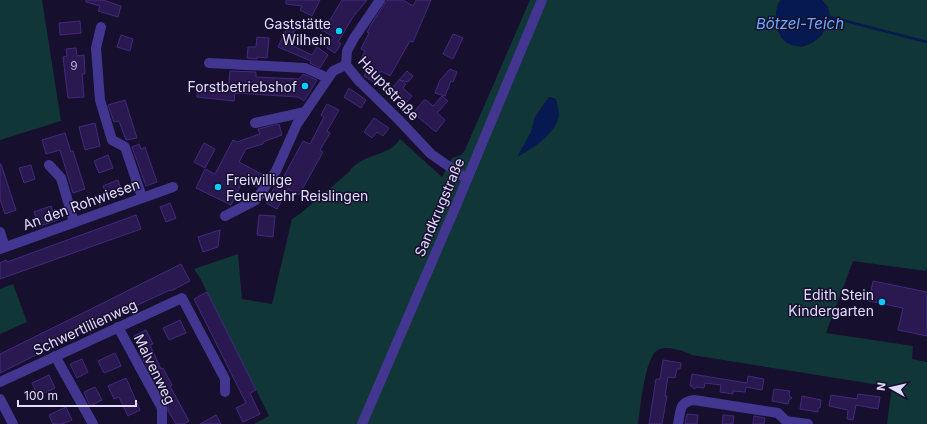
<svg xmlns="http://www.w3.org/2000/svg" width="927" height="424" font-family="Inter,sans-serif">
<style>
.green{fill:#113638;fill-rule:evenodd}
.water{fill:#061950}
.lines{fill:none;stroke-linecap:round;stroke-linejoin:round}
.stream{stroke:#061950;stroke-width:2.5}
.building{fill:#2a1950;stroke:#42297f}
.minor{stroke:#423691;stroke-width:10}
.poi-dot{fill:#08ceff;stroke:#170f2e;stroke-width:1.5}
.labels{text-anchor:middle;dominant-baseline:central;stroke-width:3;stroke-linejoin:round;paint-order:stroke}
.number-label{font-size:12px;fill:#b5abd3}
.poi-label{font-size:14px;fill:#e3dcff;stroke:#170f2e;text-anchor:end}
.street-label{font-size:14px;fill:#e3dcff;stroke:#170f2e}
.water-label{font-size:15px;font-style:italic;fill:#6aabff;stroke:#170f2e}
</style>
<rect width="100%" height="100%" fill="#170f2e"/>
<g class="green">
<polygon points="0,0 42,0 61,121 0,140"/>
<path d="M530,0H781L778,4L776,22L801,47L812,43L822,35L828,7L822,0H927V268L926,271L853,261L826,333L913,346L912,359L927,362V424H887L892,387L692,355C683,351 668,345 658,350C645,355 640,410 638,424H254L269,416L200,278L194,269L238,254L242,299L272,304L292,219L301,213L349,172C359,158 373,157 388,150C393,148 397,143 400,139L442,177L452,158L461,155L465,150ZM549,97L556,99L518,156L531,132L535,117Z"/>
<polygon points="13,284 27,322 0,334 0,289"/>
</g>
<g class="water">
<path d="M781,0H822C826,5 830,10 830,16C830,19 828,22 827,25C817,51 781,56 776,23C775,16 776,5 781,0Z"/>
<path d="M549,97L556,99C557,103 559,110 559,115C557,133 532,149 517,157L531,132L535,117Z"/>
</g>
<g class="lines">
<polyline class="stream" points="830,17 927,42"/>
</g>
<g class="building">
<polygon points="86,0 103,0 121,6 118,17 98,11 100,6 86,2"/>
<polygon points="286,0 320,0 312,16 300,10 302,6 286,4"/>
<polygon points="342,0 367,0 353,17 338,42 341,44 335,53 327,48 334,37 315,26 319,20 327,25"/>
<polygon points="387,0 403,0 413,6 416,0 431,0 413,42 410,41 390,76 381,71 375,83 364,76 369,66 360,61 365,51 361,49 369,33 367,32 372,23"/>
<polygon points="80,21 81,33 60,35 59,23"/>
<polygon points="290,22 297,25 289,44 312,55 317,47 328,55 320,68 310,63 311,61 278,47"/>
<polygon points="453,34 463,38 453,59 443,54"/>
<polygon points="121,35 133,39 130,51 117,47"/>
<polygon points="257,37 269,38 267,58 257,57 257,59 247,58 248,47 256,47"/>
<polygon points="76,48 77,56 84,55 85,74 82,74 84,97 68,98 63,57 67,56 66,49"/>
<polygon points="450,69 457,72 453,82 451,81 445,96 435,93 440,80"/>
<polygon points="230,71 256,72 256,77 299,79 303,74 317,80 304,101 298,97 235,93 234,101 197,97 197,87 228,90"/>
<polygon points="407,71 413,76 408,82 400,80 406,84 403,88 412,96 404,105 392,95 395,91 392,88"/>
<polygon points="349,88 366,100 361,108 344,97"/>
<polygon points="442,96 448,101 437,113 445,120 436,132 413,113 424,100 426,100 433,106"/>
<polygon points="125,100 137,138 126,140 119,121 114,122 108,105"/>
<polygon points="327,104 339,110 327,131 330,133 320,150 323,152 299,195 288,189 277,209 266,203 274,188 277,189 303,141 310,144 324,117 321,115"/>
<polygon points="374,118 389,128 383,136 377,132 372,138 364,132"/>
<polygon points="95,123 100,146 85,150 79,127"/>
<polygon points="279,124 282,135 263,142 263,144 246,149 239,162 265,176 257,187 243,180 231,205 196,188 205,169 215,174 233,140 237,142 260,134 258,129"/>
<polygon points="65,133 71,152 73,151 85,189 73,193 60,150 46,154 42,140"/>
<polygon points="204,143 215,149 205,168 194,162"/>
<polygon points="139,144 141,149 145,147 157,182 146,186 132,147"/>
<polygon points="108,155 113,168 99,173 94,161"/>
<polygon points="0,164 1,164 16,210 5,214 0,199"/>
<polygon points="31,165 35,179 24,183 19,168"/>
<polygon points="118,180 122,193 108,198 103,186"/>
<polygon points="170,203 176,218 166,222 160,207"/>
<polygon points="51,206 56,221 39,226 34,212"/>
<polygon points="136,215 141,229 0,279 0,263 6,260 7,262"/>
<polygon points="259,215 275,216 273,237 257,235"/>
<polygon points="220,230 218,247 203,252 198,237"/>
<polygon points="181,264 190,281 171,291 170,290 112,317 0,373 0,354 95,307"/>
<polygon points="873,281 927,292 927,336 898,330 903,308 869,301"/>
<polygon points="207,292 256,390 250,393 260,414 243,422 236,408 246,403 194,299"/>
<polygon points="180,320 186,333 169,340 163,328"/>
<polygon points="146,330 153,344 150,345 161,369 163,368 172,385 170,386 189,421 184,424 176,424 168,411 168,405 141,356 143,355 134,336"/>
<polygon points="115,353 121,366 104,373 98,361"/>
<polygon points="82,359 88,372 77,378 70,364"/>
<polygon points="663,360 681,363 680,369 677,369 675,378 668,377 665,396 667,396 662,424 649,424 656,379 660,379"/>
<polygon points="692,374 747,383 748,376 764,379 762,390 746,387 745,392 733,391 733,394 720,392 721,385 705,383 704,388 697,387 694,389 692,386 690,386"/>
<polygon points="49,375 55,388 38,396 32,383"/>
<polygon points="126,378 140,410 128,416 119,397 114,399 108,386"/>
<polygon points="95,387 102,400 90,406 84,392"/>
<polygon points="774,389 790,391 789,395 792,398 789,400 788,404 772,401"/>
<polygon points="858,394 880,397 878,409 856,405 853,420 847,419 848,410 829,406 831,395 857,399"/>
<polygon points="802,396 821,400 820,408 818,408 818,412 800,409"/>
<polygon points="66,407 72,420 62,424 53,424 49,415"/>
<polygon points="687,414 698,415 697,424 685,424"/>
<polygon points="216,415 221,424 200,424"/>
<polygon points="723,415 734,416 733,424 722,424"/>
<polygon points="754,416 765,418 764,424 753,424"/>
</g>
<g class="lines">
<g class="minor">
<polyline points="380,0 354,38 347,51 346,65 359,81 398,119 431,154 467,179"/>
<polyline points="101,27 96,48 100,100 112,140 125,147 142,197"/>
<polyline points="209,63 305,68 328,78"/>
<polyline points="255,123 305,112"/>
<polyline points="49,165 61,178 74,222"/>
<polyline points="225,216 256,200 276,171 297,124 333,71 346,65"/>
<polyline points="0,232 5,247"/>
<polyline points="0,249 173,187"/>
<polyline points="118,327 162,408 162,424"/>
<polyline points="55,356 93,424"/>
<polyline points="0,382 182,298 225,379 225,392"/>
<polyline points="0,399 13,424"/>
<polyline points="362,424 458,201 542,0"/>
<path d="M678,424C681,410 679,402 694,400L778,413L786,421L808,424"/>
</g>
</g>
<g class="poi-dot">
<circle cx="339" cy="31" r="4"/>
<circle cx="305" cy="86" r="4"/>
<circle cx="218" cy="187" r="4"/>
<circle cx="882" cy="302" r="4"/>
</g>
<g class="labels">
<g class="number-label">
<text x="74" y="65">9</text>
</g>
<g class="poi-label">
<text x="331" y="23">Gaststätte<tspan x="331" dy="16">Wilhein</tspan></text>
<text x="297" y="86">Forstbetriebshof</text>
<text x="226" y="179" text-anchor="start">Freiwillige<tspan x="226" dy="16">Feuerwehr Reislingen</tspan></text>
<text x="874" y="294">Edith Stein<tspan x="874" dy="16">Kindergarten</tspan></text>
</g>
<g class="street-label">
<text transform="translate(389 88) rotate(47)">Hauptstraße</text>
<text transform="translate(81 204) rotate(-20)">An den Rohwiesen</text>
<text transform="translate(439 207) rotate(-67)">Sandkrugstraße</text>
<text transform="translate(85 327) rotate(-25)">Schwertlilienweg</text>
<text transform="translate(155 369) rotate(64)">Malvenweg</text>
</g>
<g class="water-label">
<text x="800" y="23">Bötzel-Teich</text>
</g>
</g>
<g transform="translate(891 388) rotate(278)" stroke="#170f2e" stroke-width="3" paint-order="stroke">
<path d="M0-3L7 15L0 10L-7 15Z" fill="#e3dcff"/>
<text y="-6" font-size="11" font-weight="bold" text-anchor="middle" fill="#e3dcff">N</text>
</g>
<path d="M18 400v6h118v-6" fill="none" stroke="#e3dcff" stroke-width="2"/>
<text x="24" y="400" font-size="12" fill="#e3dcff" stroke="#170f2e" stroke-width="3" paint-order="stroke">100 m</text>
</svg>
